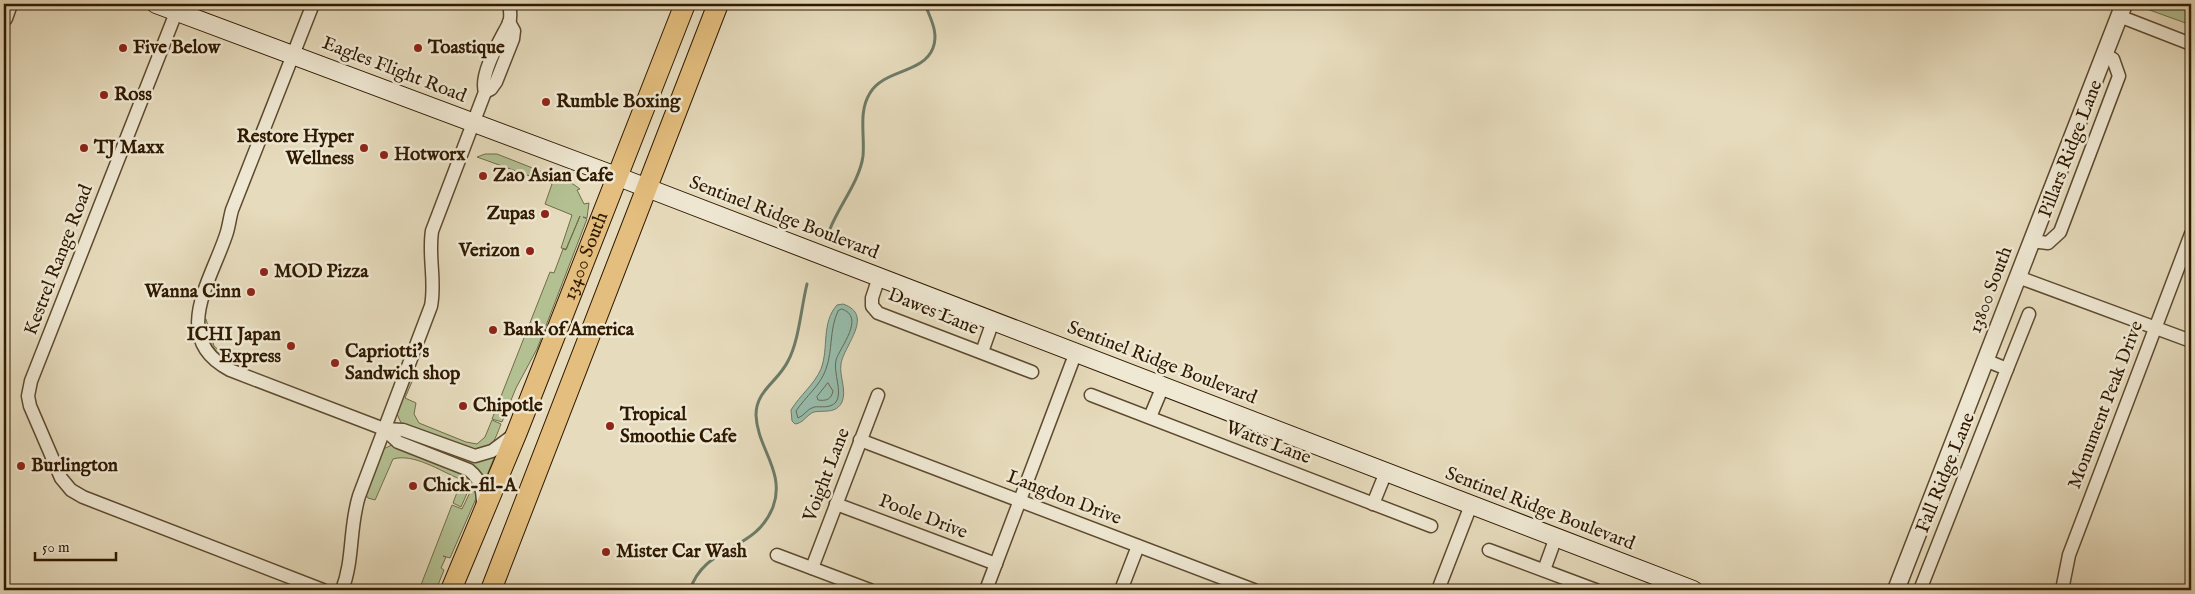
<svg xmlns="http://www.w3.org/2000/svg" width="2195" height="594" font-family="'IM FELL English',serif">
<style>
.green{fill:#b3c092;stroke:#716c49}
.water{fill:#97bcab;stroke:#6d7b67}
.lines{fill:none;stroke-linecap:round;stroke-linejoin:round}
.shore{stroke:#636a56;stroke-width:1}
.stream{stroke:#6d7b67;stroke-width:3}
.minor-casing{stroke:#5d4a2f;stroke-width:15}
.tertiary-casing{stroke:#5d4a2f;stroke-width:19}
.secondary-casing{stroke:#2f1900;stroke-width:20}
.primary-casing{stroke:#2f1900;stroke-width:22}
.minor{stroke:#efe8d3;stroke-width:12}
.tertiary{stroke:#efe8d3;stroke-width:16}
.secondary{stroke:#efe8d3;stroke-width:18}
.primary{stroke:#e3be7e;stroke-width:20}
.poi-dot{fill:#8f2418;stroke:#efe8d3;stroke-width:2}
.labels{text-anchor:middle;dominant-baseline:central;stroke-width:5;stroke-linejoin:round;paint-order:stroke}
.poi-label{font-size:19px;font-weight:bold;fill:#2f1900;stroke:#efe8d3;text-anchor:start}
.street-label{font-size:19px;fill:#2f1900;stroke:#efe8d3}
</style>
<rect width="100%" height="100%" fill="#e6dbbc"/>
<filter id="stains"><feTurbulence type="fractalNoise" baseFrequency=".004" numOctaves="4"/><feColorMatrix values="0 0 0 0 .2 0 0 0 0 .09 0 0 0 0 .02 0 0 0 .5 -.17"/></filter>
<radialGradient id="worn" r=".72"><stop offset=".6" stop-color="#630" stop-opacity="0"/><stop offset="1" stop-color="#630" stop-opacity=".3"/></radialGradient>
<g class="green">
<polygon points="2133,4 2191,4 2191,25"/>
<polygon points="485,154 497,154 573,184 580,189 577,190 584,204 589,203 587,218 583,217 587,219 537,349 516,388 502,422 492,419 550,272 554,273 563,249 566,250 580,216 566,249 561,248 572,215 545,204 552,184 477,157"/>
<path d="M203,318L206,319L214,346L229,359V362C212,350 206,338 203,318Z"/>
<path d="M417,370L405,398L416,403L414,414L419,423L466,442L477,444L485,437L492,420L501,424C494,442 492,451 471,452L402,425L397,414L413,371Z"/>
<polygon points="403,433 493,456 494,458 485,480 483,481 401,439"/>
<path d="M392,445L468,477L472,482L461,507L453,503L459,487L460,479C440,471 414,453 393,459L376,498L375,500L368,498L366,495L383,449Z"/>
<polygon points="475,482 478,494 450,558 443,556 446,557 441,568 444,570 436,590 419,590 452,505 462,509"/>
</g>
<path class="water" d="M843,304C875,315 844,345 841,364C839,376 847,390 842,402C836,414 825,410 814,412C806,415 804,423 795,424L792,421L791,410C800,395 814,385 821,369C829,348 821,323 837,305Z"/>
<g class="lines">
<g class="shore">
<path d="M842,309C866,317 840,347 836,360C833,373 843,392 836,402C830,409 821,406 814,407C807,409 804,416 798,418L796,411C806,396 820,386 826,369C833,350 829,330 838,311Z"/>
<path d="M828,383L833,391C831,400 826,401 818,400L817,397Z"/>
</g>
<g class="stream">
<path d="M830,229C839,206 860,180 863,156C865,135 858,112 870,93C884,69 923,74 933,48C939,32 930,18 925,4"/>
<path d="M690,590C705,544 755,553 773,507C786,472 757,448 756,415C756,390 778,382 788,361C799,341 801,308 807,284"/>
</g>
<defs>
<g id="minor">
<path d="M313,4L232,210C230,217 229,225 227,232C213,278 168,338 230,370L384,429L403,430L475,456L492,451L515,434"/>
<polyline points="179,5 31,381 28,396 30,406 61,478 71,490 83,497 323,590"/>
<polyline points="2119,16 2191,44"/>
<polyline points="485,92 491,89 496,82 513,39 514,31 509,22"/>
<polyline points="2031,241 2048,243 2060,232 2119,76 2113,59 2104,54"/>
<polyline points="879,277 872,298 872,306 878,313 1032,372"/>
<polyline points="2018,277 2191,341"/>
<polyline points="982,352 993,321"/>
<polyline points="2007,369 2029,314"/>
<polyline points="1091,395 1431,526"/>
<polyline points="1150,417 1163,386"/>
<path d="M384,429L398,442L469,470C481,480 483,490 483,505"/>
<polyline points="860,440 1254,590"/>
<polyline points="836,504 996,564"/>
<polyline points="1373,504 1386,472"/>
<polyline points="1489,550 1596,590"/>
<polyline points="777,555 870,590"/>
<polyline points="812,568 878,395"/>
<polyline points="1544,570 1556,537"/>
<path d="M342,590C354,559 349,528 359,496L431,306C436,281 428,257 432,231L485,92C479,74 501,39 509,23C511,18 510,9 509,4"/>
<polyline points="986,590 1076,352"/>
<polyline points="1121,590 1138,546"/>
<polyline points="1438,590 1471,505"/>
<polyline points="1920,590 2007,369 1985,360"/>
<polyline points="2062,590 2069,555 2191,234"/>
</g>
<g id="tertiary">
<polyline points="4,18 9,4"/>
<polyline points="1896,590 2124,4"/>
</g>
<polyline id="secondary" points="156,4 616,176 1693,590"/>
<g id="primary">
<path id="s1" d="M451,590L517,432L685,4"/>
<polyline points="491,590 718,4"/>
</g>
</defs>
<use href="#minor" class="minor-casing"/>
<use href="#tertiary" class="tertiary-casing"/>
<use href="#secondary" class="secondary-casing"/>
<use href="#primary" class="primary-casing"/>
<use href="#minor" class="minor"/>
<use href="#tertiary" class="tertiary"/>
<use href="#secondary" class="secondary"/>
<use href="#primary" class="primary"/>
</g>
<g class="poi-dot">
<circle cx="123" cy="48" r="5"/>
<circle cx="418" cy="48" r="5"/>
<circle cx="104" cy="95" r="5"/>
<circle cx="546" cy="102" r="5"/>
<circle cx="84" cy="148" r="5"/>
<circle cx="364" cy="148" r="5"/>
<circle cx="384" cy="155" r="5"/>
<circle cx="483" cy="176" r="5"/>
<circle cx="545" cy="214" r="5"/>
<circle cx="530" cy="251" r="5"/>
<circle cx="264" cy="272" r="5"/>
<circle cx="251" cy="292" r="5"/>
<circle cx="493" cy="330" r="5"/>
<circle cx="291" cy="346" r="5"/>
<circle cx="335" cy="363" r="5"/>
<circle cx="463" cy="406" r="5"/>
<circle cx="610" cy="426" r="5"/>
<circle cx="21" cy="466" r="5"/>
<circle cx="413" cy="486" r="5"/>
<circle cx="606" cy="552" r="5"/>
</g>
<g class="labels">
<g class="poi-label">
<text x="133" y="48">Five Below</text>
<text x="428" y="48">Toastique</text>
<text x="114" y="95">Ross</text>
<text x="556" y="102">Rumble Boxing</text>
<text x="354" y="137" text-anchor="end">Restore Hyper<tspan x="354" dy="22">Wellness</tspan></text>
<text x="94" y="148">TJ Maxx</text>
<text x="394" y="155">Hotworx</text>
<text x="493" y="176">Zao Asian Cafe</text>
<text x="535" y="214" text-anchor="end">Zupas</text>
<text x="520" y="251" text-anchor="end">Verizon</text>
<text x="274" y="272">MOD Pizza</text>
<text x="241" y="292" text-anchor="end">Wanna Cinn</text>
<text x="503" y="330">Bank of America</text>
<text x="281" y="335" text-anchor="end">ICHI Japan<tspan x="281" dy="22">Express</tspan></text>
<text x="345" y="352">Capriotti's<tspan x="345" dy="22">Sandwich shop</tspan></text>
<text x="473" y="406">Chipotle</text>
<text x="620" y="415">Tropical<tspan x="620" dy="22">Smoothie Cafe</tspan></text>
<text x="31" y="466">Burlington</text>
<text x="423" y="486">Chick-fil-A</text>
<text x="616" y="552">Mister Car Wash</text>
</g>
<g class="street-label">
<text transform="translate(394 70) rotate(21)">Eagles Flight Road</text>
<text transform="translate(2071 149) rotate(-69)">Pillars Ridge Lane</text>
<text transform="translate(784 218) rotate(21)">Sentinel Ridge Boulevard</text>
<text stroke="none"><textPath href="#s1" startOffset="360">13400 South</textPath></text>
<text transform="translate(59 260) rotate(-69)">Kestrel Range Road</text>
<text transform="translate(1991 290) rotate(-69)">13800 South</text>
<text transform="translate(933 312) rotate(22)">Dawes Lane</text>
<text transform="translate(1162 363) rotate(21)">Sentinel Ridge Boulevard</text>
<text transform="translate(2106 405) rotate(-69)">Monument Peak Drive</text>
<text transform="translate(1268 443) rotate(21)">Watts Lane</text>
<text transform="translate(1946 473) rotate(-68)">Fall Ridge Lane</text>
<text transform="translate(827 475) rotate(-69)">Voight Lane</text>
<text transform="translate(1064 498) rotate(21)">Langdon Drive</text>
<text transform="translate(1540 509) rotate(21)">Sentinel Ridge Boulevard</text>
<text transform="translate(923 517) rotate(21)">Poole Drive</text>
</g>
</g>
<rect width="2195" height="594" fill="none" stroke="#e6dbbc" stroke-width="20"/>
<rect x="5" y="5" width="2185" height="584" fill="none" stroke="#2f1900" stroke-width="2.5"/>
<rect x="10" y="10" width="2175" height="574" fill="none" stroke="#2f1900"/>
<path d="M35 552v8h81v-8" fill="none" stroke="#2f1900" stroke-width="2.5"/>
<text x="42" y="552" font-size="15" fill="#2f1900" stroke="#efe8d3" stroke-width="4" paint-order="stroke">50 m</text>
<rect width="100%" height="100%" filter="url(#stains)"/>
<rect width="100%" height="100%" fill="url(#worn)"/>
</svg>
